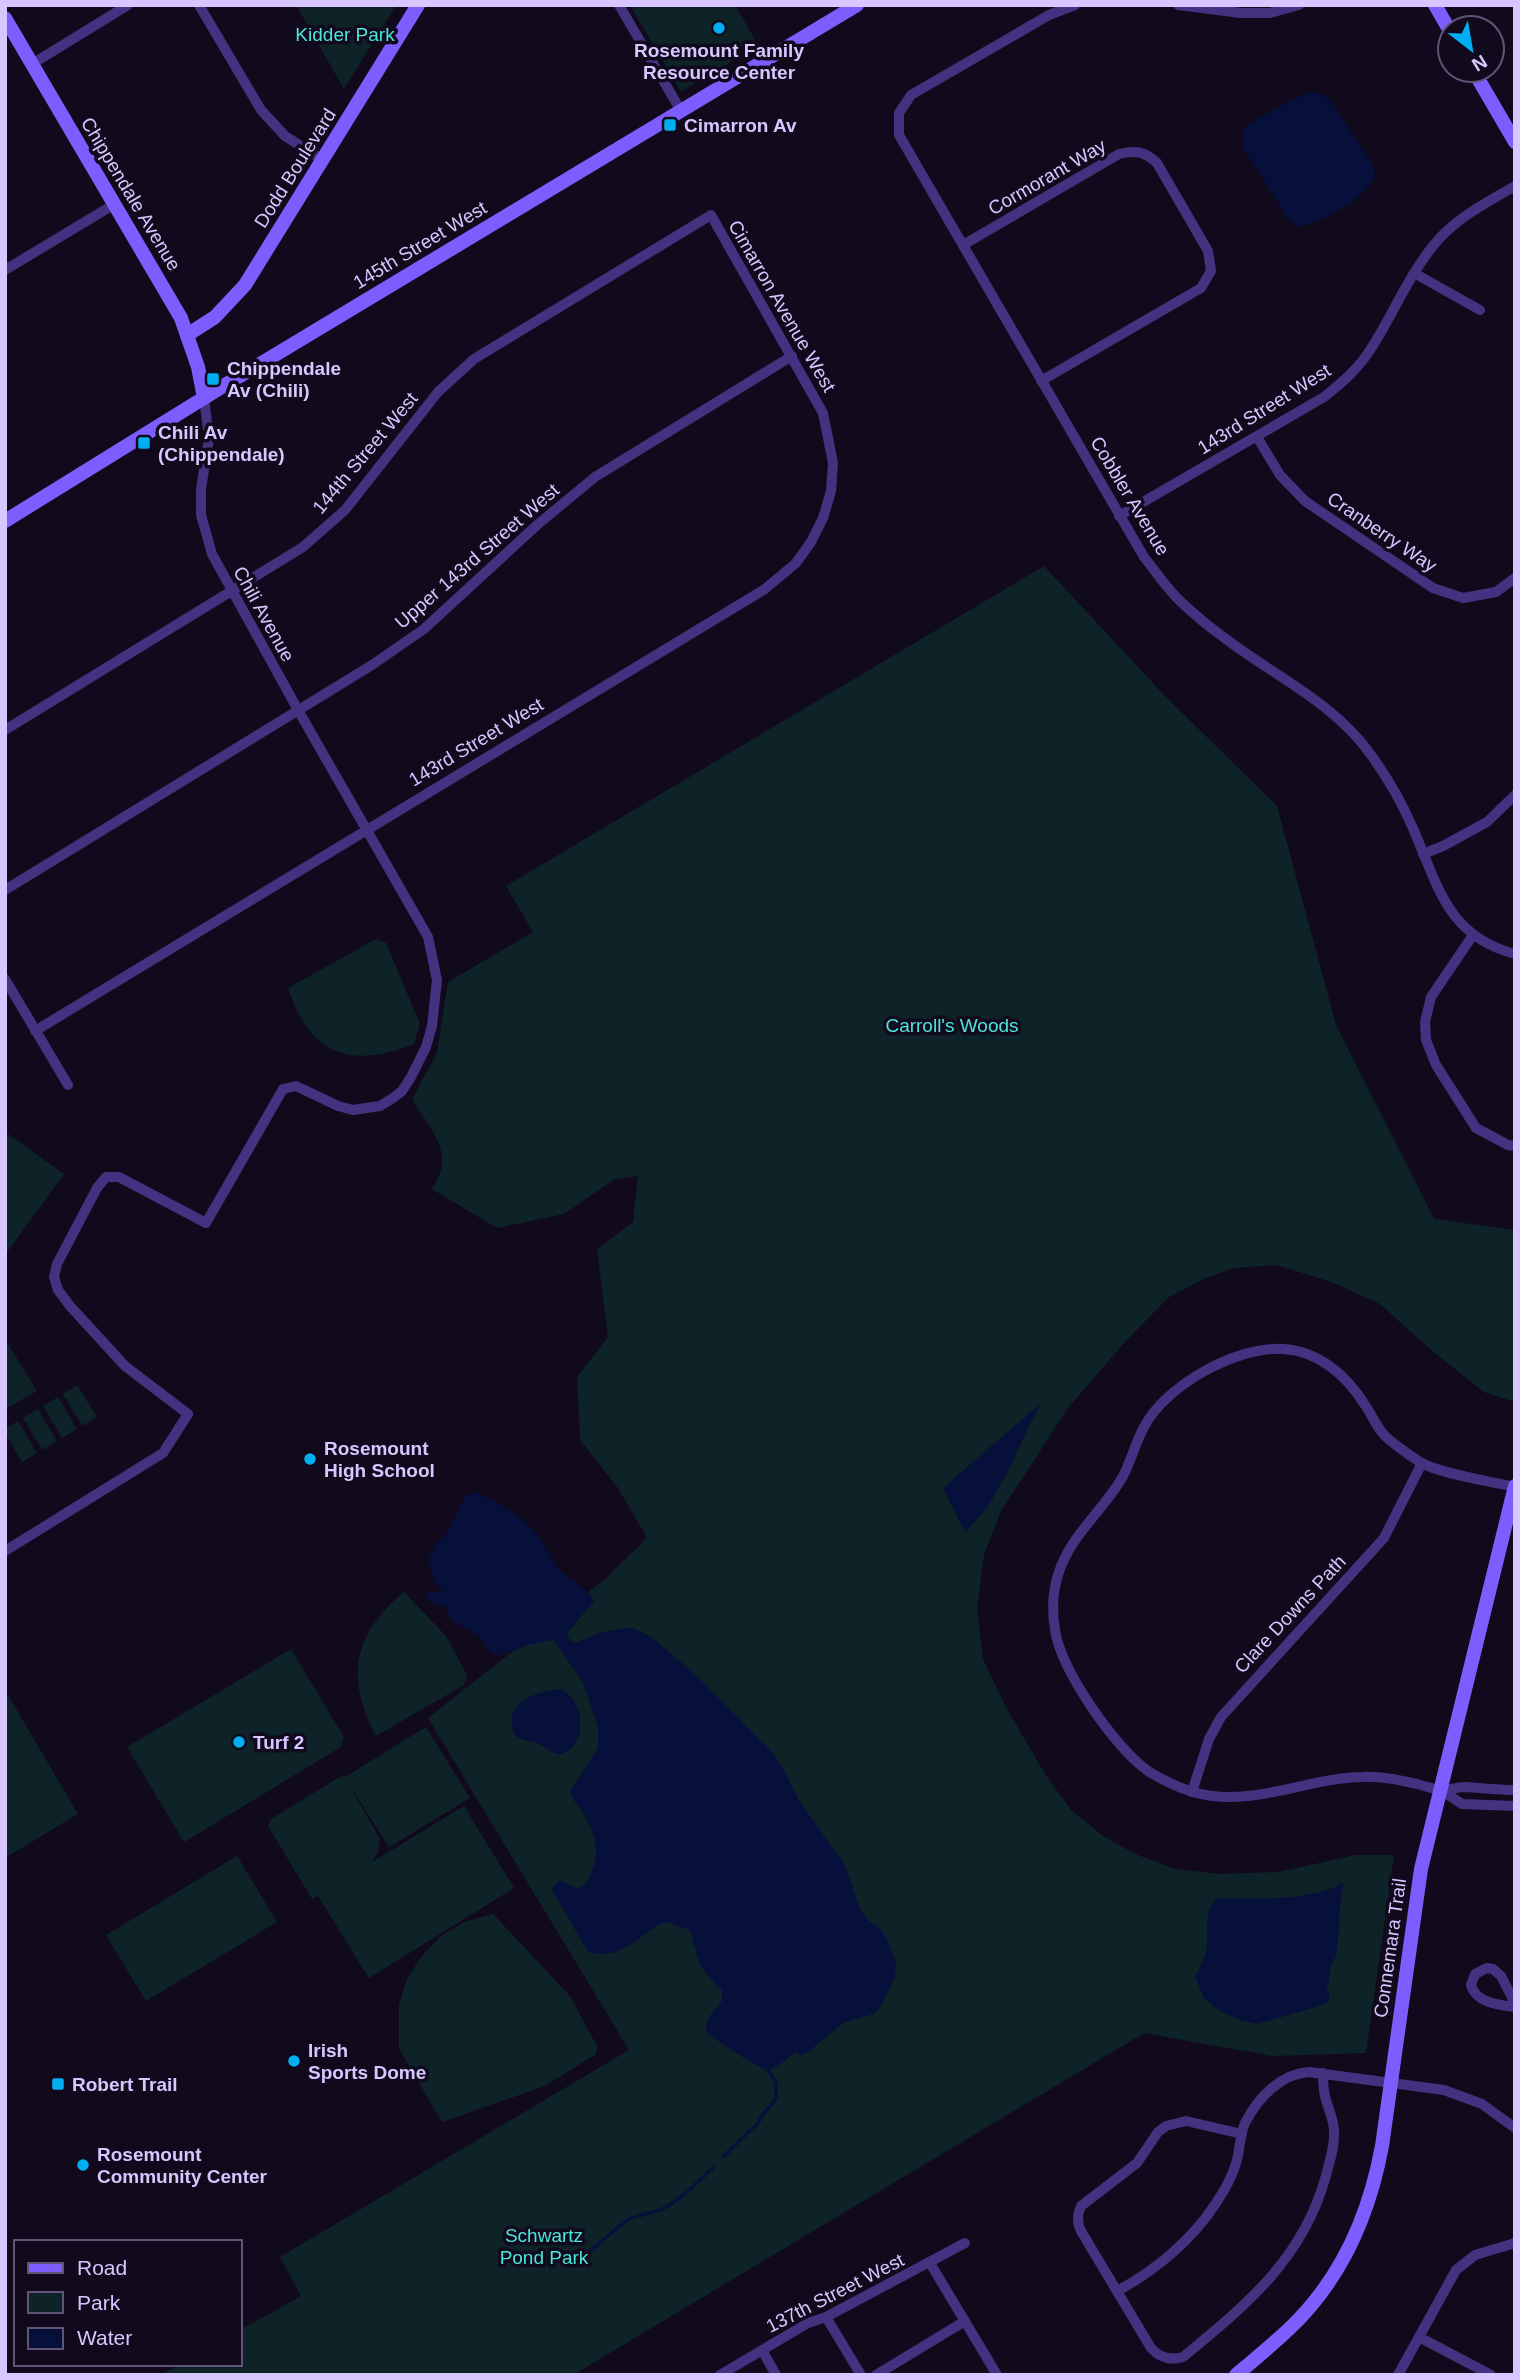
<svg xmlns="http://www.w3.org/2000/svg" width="1520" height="2380" font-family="Arial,sans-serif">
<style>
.green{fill:#0d2327}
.water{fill:#06103a}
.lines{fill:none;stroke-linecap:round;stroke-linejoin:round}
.stream{stroke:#06103a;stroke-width:3.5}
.street{stroke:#43327f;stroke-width:10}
.secondary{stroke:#7e5dff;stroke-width:14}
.poi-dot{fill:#00aef1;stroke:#110a1d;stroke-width:2.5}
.labels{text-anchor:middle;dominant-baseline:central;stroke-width:7;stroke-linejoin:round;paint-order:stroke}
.park-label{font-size:19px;fill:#4ce5da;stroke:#110a1d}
.poi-label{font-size:19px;font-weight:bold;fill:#d7c6ff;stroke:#110a1d;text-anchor:start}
.street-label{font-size:19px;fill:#d7c6ff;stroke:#110a1d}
</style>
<rect width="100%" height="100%" fill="#110a1d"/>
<g class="green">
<polygon points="296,5 396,5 344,89"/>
<polygon points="630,5 735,5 758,45 681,92"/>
<path d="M1044,566L1165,696L1277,806L1336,1025L1434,1219L1515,1230V1402L1484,1392L1431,1350L1380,1304L1332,1282L1276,1265L1234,1268L1208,1277L1169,1297L1125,1342L1068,1408L1001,1511L984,1555L977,1609L983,1659L1006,1707L1045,1774L1071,1810L1103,1836L1135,1854L1175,1869L1220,1874L1278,1872L1356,1855H1394L1366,2053L1272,2056L1144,2033L573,2375H161L180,2364H240V2330L301,2296L280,2257L629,2050L428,1718L605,1579L647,1538L618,1488L580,1440L577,1377L608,1337L597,1249L633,1222L638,1176L615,1179L564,1214L497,1228L432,1189C436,1181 442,1172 442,1163C444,1140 422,1117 412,1099L437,1053L448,982L533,932L506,886Z"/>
<path d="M376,939L386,943L420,1024L414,1044C351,1069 310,1056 288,988Z"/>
<polygon points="5,1132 64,1174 5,1255"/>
<polygon points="5,1339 37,1391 5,1409"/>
<polygon points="77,1385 97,1417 82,1426 63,1394"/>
<polygon points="58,1397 77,1429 62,1438 43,1406"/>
<polygon points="38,1409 57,1441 42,1450 23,1418"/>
<polygon points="18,1421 37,1453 22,1462 5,1433 5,1429"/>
<path d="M404,1592L446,1636L467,1675L464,1685L376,1736C345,1678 353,1634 404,1592Z"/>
<polygon points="291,1649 344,1737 341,1747 184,1842 127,1747"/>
<polygon points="5,1690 78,1814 5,1858"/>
<polygon points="426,1727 470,1798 389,1847 347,1781 380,1839 378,1852 372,1862 464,1806 514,1888 369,1978 318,1896 312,1899 268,1826 271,1819 343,1775 345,1777"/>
<polygon points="237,1856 277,1922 146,2001 106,1935"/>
<polygon points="493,1914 570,1996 597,2046 596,2054 545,2086 442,2122 399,2049 399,2005 407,1979 421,1957 441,1936 464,1922"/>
</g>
<g class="water">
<path d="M1312,92L1325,95L1332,103L1374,167L1375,178C1358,203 1327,220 1298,227L1288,219L1244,149C1241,139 1242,133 1248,124L1301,95Z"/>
<path d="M1041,1403C1023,1436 1010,1471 990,1503C984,1513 974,1523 965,1532L943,1488Z"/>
<path d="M475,1492C498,1502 527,1518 541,1540C548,1552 552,1562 562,1572C573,1582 587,1588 594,1601L567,1633L569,1639L575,1643L600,1633L631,1627L650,1636L696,1675L772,1752L783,1768L800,1802L845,1865L860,1909L869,1921L881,1929L889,1944L896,1962L895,1977L879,2009L873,2014L843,2023L808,2052L802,2055L795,2052L782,2063L768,2070C752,2065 721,2043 706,2032C705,2018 714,2011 722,2001V1990C697,1967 699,1961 690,1930L666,1922C637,1932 629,1961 588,1952L552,1890C559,1873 567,1885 577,1888C586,1886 588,1881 591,1873C601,1850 595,1832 581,1810C577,1803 572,1800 570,1791L598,1748V1727L583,1682L553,1640L529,1645L497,1656L490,1651L478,1635L452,1621L444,1606L427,1600L424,1594L443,1591L434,1582L428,1560L436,1544L447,1532L465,1496Z"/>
<path d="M561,1689C580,1698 587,1730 573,1746C569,1750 565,1754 559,1754C551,1753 546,1747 539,1744C529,1740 522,1742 514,1734C502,1702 537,1691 561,1689Z"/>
<path d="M1342,1883L1344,1886C1338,1900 1340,1937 1336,1955C1335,1960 1330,1966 1330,1971C1329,1978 1331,1980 1326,1987L1330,1996L1328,2002L1323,2005L1257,2024L1237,2019L1218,2010L1204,1998L1195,1976C1199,1969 1202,1963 1205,1956C1211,1938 1201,1909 1218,1898C1252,1899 1315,1901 1342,1883Z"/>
</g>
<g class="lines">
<g class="stream">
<polyline points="723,2157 758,2123 764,2113 773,2103 776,2098 776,2083 768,2070"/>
<path d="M564,2261C590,2258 606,2235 626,2221C636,2215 651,2214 662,2209C681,2200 697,2182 713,2168"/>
</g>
<g class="street">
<polyline points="199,5 261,110 285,136 323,160"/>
<polyline points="619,5 681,111"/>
<path d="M1075,5L1049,15L911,95L899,113V135L1144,557C1156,572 1167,589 1181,602C1194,614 1208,626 1222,636C1272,675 1334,702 1371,755C1387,777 1400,799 1411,824C1437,881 1445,936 1515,954"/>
<polyline points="1178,5 1241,13 1270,13 1299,5"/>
<polyline points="32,64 128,5"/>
<path d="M963,245L1119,154C1136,150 1144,151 1157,163L1208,251L1211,271L1201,288L1041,381"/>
<polyline points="5,270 113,205"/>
<polyline points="1414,273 1480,310"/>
<polyline points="1257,437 1280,475 1305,501 1433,588 1463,598 1496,592 1515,578"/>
<path d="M1119,516L1324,397C1343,382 1360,367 1372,347C1393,314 1408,277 1433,246C1454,219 1486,203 1515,186"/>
<polyline points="5,730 303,547 345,510 438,392 474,359 711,215 823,413 833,463 831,491 823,518 811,542 796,563 765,589 35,1031"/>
<polyline points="1423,854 1443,846 1487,822 1515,795"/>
<polyline points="5,890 372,665 424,629 537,525 595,477 792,356"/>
<polyline points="1473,935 1431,997 1425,1022 1426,1040 1436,1065 1476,1128 1508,1145 1515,1146"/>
<polyline points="5,979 68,1085"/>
<path d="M1515,1487C1493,1482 1437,1473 1420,1462C1412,1457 1391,1442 1385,1436C1377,1428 1372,1415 1365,1405C1347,1376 1319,1351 1283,1349C1236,1346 1165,1386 1144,1427C1135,1443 1131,1462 1122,1478C1102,1512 1069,1537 1058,1575C1053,1591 1052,1612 1055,1630C1061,1670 1115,1748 1148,1771C1162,1780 1177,1787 1193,1792C1250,1809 1305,1778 1362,1777C1381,1776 1399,1780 1417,1784C1425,1786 1433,1789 1441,1790C1449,1790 1457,1787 1466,1787C1482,1788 1498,1790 1515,1790"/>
<polyline points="5,1551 163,1453 188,1414 125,1366 70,1306 58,1290 54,1277 57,1264 97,1188 106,1177 119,1177 206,1223 283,1089 296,1086 338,1106 353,1110 380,1106 393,1098 402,1091 411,1077 426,1047 432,1026 437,980 428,937 298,710 212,554 201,515 201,489 209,438 204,398"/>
<polyline points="1441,1790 1462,1804 1515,1806"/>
<polyline points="1192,1792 1209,1739 1221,1717 1384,1538 1422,1463"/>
<path d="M1515,2003L1501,1976L1493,1969L1487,1968L1475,1974L1471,1985C1476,2003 1499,2005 1515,2007"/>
<path d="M1242,2134L1186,2121L1166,2126L1158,2132L1137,2163L1081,2206C1077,2216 1077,2222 1081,2231L1151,2348C1160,2358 1170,2361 1183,2357C1245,2306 1302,2260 1325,2179C1329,2164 1335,2147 1334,2131C1334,2121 1329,2110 1326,2100C1323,2091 1323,2083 1323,2073"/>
<polyline points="930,2263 997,2375"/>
<path d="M1117,2291C1155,2271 1193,2239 1216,2203C1225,2190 1233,2175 1237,2160C1240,2148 1240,2134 1245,2123C1258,2098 1280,2074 1309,2072L1444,2090L1482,2104L1515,2128"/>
<polyline points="826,2317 861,2375"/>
<polyline points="1419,2337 1491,2375"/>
<polyline points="762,2350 776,2375"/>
<polyline points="720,2375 808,2323 826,2317 965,2243"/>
<polyline points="876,2375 965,2321"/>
<polyline points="1398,2375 1456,2270 1475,2255 1515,2243"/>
</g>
<g class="secondary">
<polyline points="1435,5 1450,31"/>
<polyline points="5,18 181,318 198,367 204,398"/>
<polyline points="1473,70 1515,142"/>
<polyline points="187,335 215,317 245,285 418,5"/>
<polyline points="5,521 220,388 857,5"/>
<path d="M1236,2375C1254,2360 1272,2345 1289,2329C1341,2280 1369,2216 1382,2146L1421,1869L1515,1486"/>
</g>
</g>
<g class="poi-dot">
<circle cx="719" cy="28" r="7"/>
<rect x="663" y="118" width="14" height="14" rx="3.5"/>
<rect x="206" y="372" width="14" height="14" rx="3.5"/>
<rect x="137" y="436" width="14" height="14" rx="3.5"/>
<circle cx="310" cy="1459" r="7"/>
<circle cx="239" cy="1742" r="7"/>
<circle cx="294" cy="2061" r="7"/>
<rect x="51" y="2077" width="14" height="14" rx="3.5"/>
<circle cx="83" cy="2165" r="7"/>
</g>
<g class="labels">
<g class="park-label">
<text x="345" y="34">Kidder Park</text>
<text x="952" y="1025">Carroll's Woods</text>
<text x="544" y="2235">Schwartz<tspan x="544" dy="22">Pond Park</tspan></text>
</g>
<g class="poi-label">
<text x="719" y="50" text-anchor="middle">Rosemount Family<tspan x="719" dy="22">Resource Center</tspan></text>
<text x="684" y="125">Cimarron Av</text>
<text x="227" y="368">Chippendale<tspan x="227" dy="22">Av (Chili)</tspan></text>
<text x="158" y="432">Chili Av<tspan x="158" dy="22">(Chippendale)</tspan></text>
<text x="324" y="1448">Rosemount<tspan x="324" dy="22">High School</tspan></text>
<text x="253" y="1742">Turf 2</text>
<text x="308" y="2050">Irish<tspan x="308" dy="22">Sports Dome</tspan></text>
<text x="72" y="2084">Robert Trail</text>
<text x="97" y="2154">Rosemount<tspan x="97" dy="22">Community Center</tspan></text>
</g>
<g class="street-label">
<text transform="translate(295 168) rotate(-58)">Dodd Boulevard</text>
<text transform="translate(1047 177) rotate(-30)">Cormorant Way</text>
<text transform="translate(131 194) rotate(59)">Chippendale Avenue</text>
<text transform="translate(420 245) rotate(-31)">145th Street West</text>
<text transform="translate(782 306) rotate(60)">Cimarron Avenue West</text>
<text transform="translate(1264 409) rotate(-32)">143rd Street West</text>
<text transform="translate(365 453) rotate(-50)">144th Street West</text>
<text transform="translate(1130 496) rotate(59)">Cobbler Avenue</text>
<text transform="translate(1382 532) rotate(34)">Cranberry Way</text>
<text transform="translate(477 556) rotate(-41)">Upper 143rd Street West</text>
<text transform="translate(264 614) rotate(61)">Chili Avenue</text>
<text transform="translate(476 742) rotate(-31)">143rd Street West</text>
<text transform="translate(1290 1614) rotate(-47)">Clare Downs Path</text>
<text transform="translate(1390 1948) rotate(-82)">Connemara Trail</text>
<text transform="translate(835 2293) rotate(-27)">137th Street West</text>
</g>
</g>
<rect width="1520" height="2380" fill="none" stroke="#d7c6ff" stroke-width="14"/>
<rect x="14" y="2240" width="228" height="126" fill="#110a1d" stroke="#605577" stroke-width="2"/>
<rect x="28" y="2263" width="35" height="10" fill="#7e5dff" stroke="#605577" stroke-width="2"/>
<text x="77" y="2275" font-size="21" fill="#d7c6ff">Road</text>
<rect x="28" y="2292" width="35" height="21" fill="#0d2327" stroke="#605577" stroke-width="2"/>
<text x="77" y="2310" font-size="21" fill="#d7c6ff">Park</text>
<rect x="28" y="2328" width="35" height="21" fill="#06103a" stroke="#605577" stroke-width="2"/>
<text x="77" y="2345" font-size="21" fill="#d7c6ff">Water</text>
<g transform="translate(1471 49) rotate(149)"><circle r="33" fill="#110a1d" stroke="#605577" stroke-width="2"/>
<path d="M0-5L12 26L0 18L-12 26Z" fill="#00aef1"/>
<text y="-10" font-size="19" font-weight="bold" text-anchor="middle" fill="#d7c6ff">N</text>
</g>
</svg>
